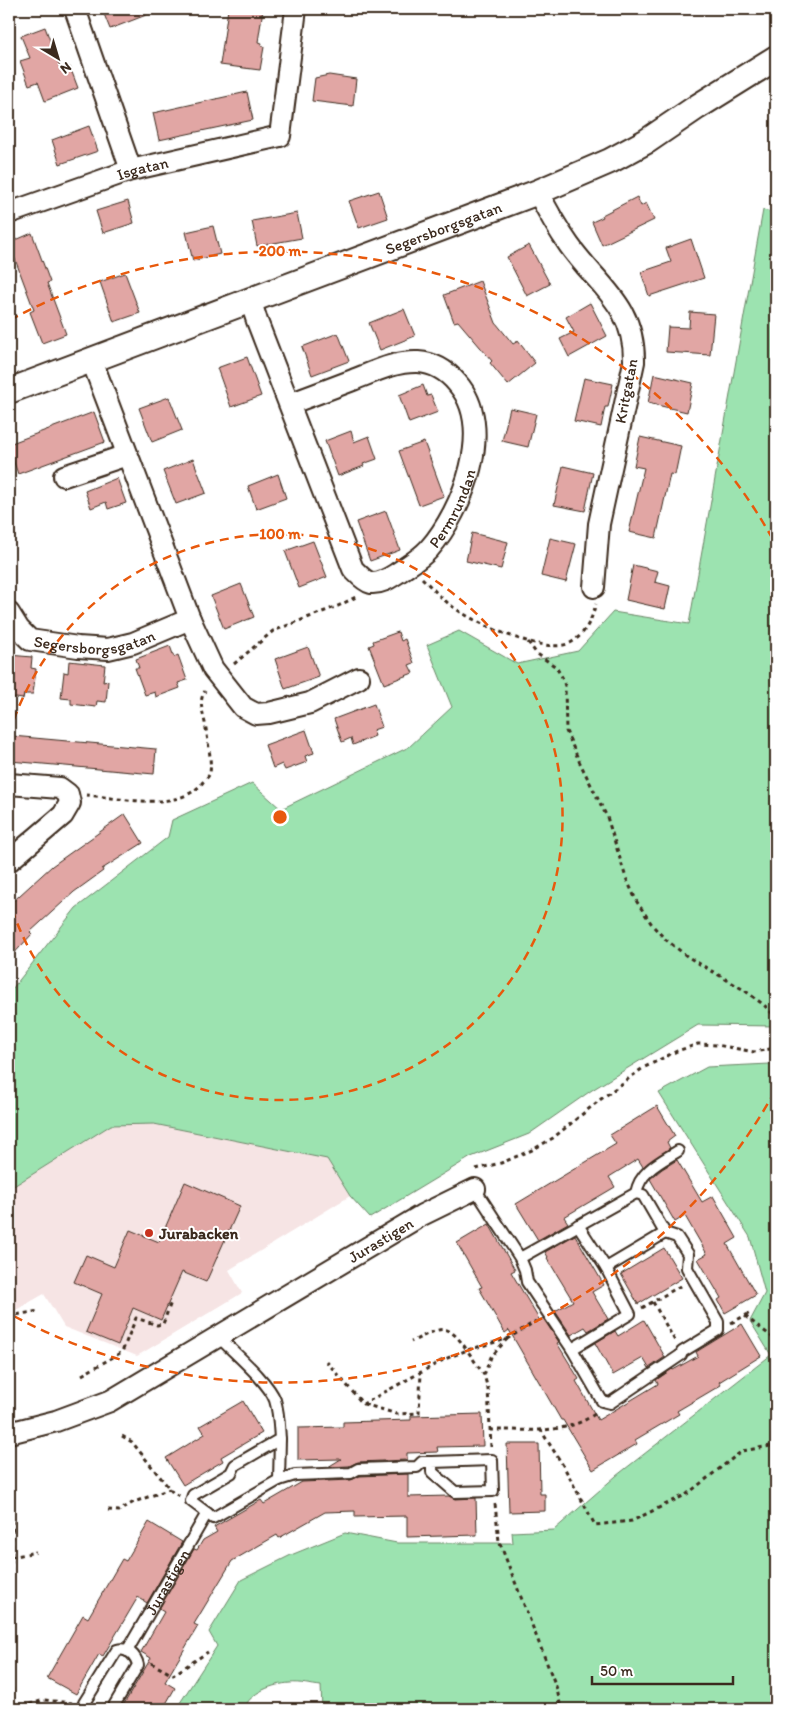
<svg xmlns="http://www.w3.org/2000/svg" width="785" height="1718" font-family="Itim,sans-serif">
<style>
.built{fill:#f6e4e4}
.green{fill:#9ce3b0;stroke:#6c8667}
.building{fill:#e1a6a4;stroke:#3b2a1e}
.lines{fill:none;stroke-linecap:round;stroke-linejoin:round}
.service-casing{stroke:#3b2a1e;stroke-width:14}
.minor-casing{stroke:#3b2a1e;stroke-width:24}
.tertiary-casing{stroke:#3b2a1e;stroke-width:28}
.path{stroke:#3b2a1e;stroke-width:3;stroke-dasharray:4 4;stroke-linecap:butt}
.service{stroke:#fff;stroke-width:10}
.minor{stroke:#fff;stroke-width:20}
.tertiary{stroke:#fff;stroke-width:24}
.ring{fill:none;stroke:#e8590c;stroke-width:2.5;stroke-dasharray:9 6}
.poi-dot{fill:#c8321e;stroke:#fff;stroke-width:2}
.labels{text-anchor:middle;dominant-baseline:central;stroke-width:4;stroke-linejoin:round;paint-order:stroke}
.street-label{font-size:16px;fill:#3b2a1e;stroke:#fff}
.poi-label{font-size:16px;font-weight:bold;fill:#3b2a1e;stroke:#fff;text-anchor:start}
.centre{fill:#e8590c;stroke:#fff;stroke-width:2.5}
.ring-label{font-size:15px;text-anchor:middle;font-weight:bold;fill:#e8590c;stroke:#fff;stroke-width:4;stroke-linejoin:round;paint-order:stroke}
</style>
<rect width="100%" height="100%" fill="#fff"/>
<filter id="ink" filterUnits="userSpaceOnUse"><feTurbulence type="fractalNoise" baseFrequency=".02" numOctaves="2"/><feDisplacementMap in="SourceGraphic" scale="10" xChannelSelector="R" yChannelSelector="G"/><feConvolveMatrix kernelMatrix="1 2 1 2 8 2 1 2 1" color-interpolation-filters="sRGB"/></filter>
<g filter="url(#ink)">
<polygon class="built" points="154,1124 327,1159 350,1196 229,1270 242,1293 137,1356 64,1327 44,1294 16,1310 9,1299 9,1189 111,1125"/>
<g class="green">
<polygon points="763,210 776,213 776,1026 698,1025 592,1090 529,1134 471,1157 370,1218 350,1196 327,1159 154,1124 111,1125 9,1189 9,993 76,908 168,837 172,820 252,783 281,809 409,747 452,707 427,645 459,631 517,664 578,651 613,612 689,624"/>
<path d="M776,1062V1709H322L321,1686C311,1685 300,1682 290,1683C273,1684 250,1692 244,1709H176L217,1646L209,1632L241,1580L291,1555L345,1533L397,1543H513L512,1532L554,1530L616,1476L771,1355L750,1321L765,1293L750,1237L659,1093L707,1067L770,1064Z"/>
</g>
<g class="building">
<polygon points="102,9 158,9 159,10 110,29"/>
<polygon points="228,9 263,9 258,42 262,43 261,46 264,47 260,70 220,65"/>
<polygon points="45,27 61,70 70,67 78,88 45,101 38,82 29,85 20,61 30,58 21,36"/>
<polygon points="329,75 356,79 353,106 312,101 315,78"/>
<polygon points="247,92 253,120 159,140 153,113"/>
<polygon points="89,126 98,151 60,164 52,140"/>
<polygon points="379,191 388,218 359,228 349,201"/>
<polygon points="637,197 641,206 646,203 654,220 602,245 592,222 603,217 602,215"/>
<polygon points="128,201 134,223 103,233 96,211"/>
<polygon points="297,213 302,238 257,246 252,221"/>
<polygon points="213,226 220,254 193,261 186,232"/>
<polygon points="32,233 50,282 47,283 66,334 42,343 30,312 34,310 9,243"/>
<polygon points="691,239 704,278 649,296 641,272 671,262 666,248"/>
<polygon points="529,245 550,284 527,296 507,257"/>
<polygon points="125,273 140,313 114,322 100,282"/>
<polygon points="480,281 496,323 513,344 518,341 535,363 508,385 490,363 492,361 458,321 454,322 444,295"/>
<polygon points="590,303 607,336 569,357 560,339 574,332 566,317"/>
<polygon points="404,309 415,336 380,350 369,323"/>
<polygon points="690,312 714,314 710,355 666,352 668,327 689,328"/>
<polygon points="338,333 349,361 312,375 302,347"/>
<polygon points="247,357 261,396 231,407 217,368"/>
<polygon points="654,374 693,383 687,412 648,403"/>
<polygon points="584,378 613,384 608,407 605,407 601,427 574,421"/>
<polygon points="423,385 427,396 431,395 438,412 409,423 399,395"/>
<polygon points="169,397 182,430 152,442 139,408"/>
<polygon points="510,408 536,414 528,447 502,441"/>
<polygon points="94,412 105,442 18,474 9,448 9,444"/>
<polygon points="351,431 354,442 369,436 377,459 363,464 364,466 338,476 325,441"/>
<polygon points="640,437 681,446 675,475 670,474 656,538 629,532 644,468 634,466"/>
<polygon points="424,442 444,496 419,505 399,451"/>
<polygon points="193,459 206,493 176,504 163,471"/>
<polygon points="563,466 593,473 585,511 554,505"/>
<polygon points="278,474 286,498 256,509 248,486"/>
<polygon points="117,478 126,503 108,509 106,502 91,508 85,491"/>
<polygon points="386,511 400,550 370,561 356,522"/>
<polygon points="472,533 508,542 501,569 466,561"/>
<polygon points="550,538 576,544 566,582 541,576"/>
<polygon points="313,541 327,577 299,588 285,551"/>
<polygon points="633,565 658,571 655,582 670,586 665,609 626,600"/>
<polygon points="241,584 254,617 224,629 211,596"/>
<polygon points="398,632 401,641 405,639 414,663 409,665 413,673 384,684 369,646 374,644 373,641"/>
<polygon points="170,646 174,657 178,655 187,680 178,683 180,688 156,697 155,692 145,695 135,668 139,668 136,659"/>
<polygon points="308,647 319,677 285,689 275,659"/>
<polygon points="9,655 32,657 31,668 36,669 33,694 24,694 23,699 9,697"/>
<polygon points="69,661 105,665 103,682 108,681 106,702 97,701 96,707 71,704 71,699 61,698 64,672 68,673"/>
<polygon points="374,704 382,727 373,730 375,736 353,745 351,738 342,742 334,719"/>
<polygon points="306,730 314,753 305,756 307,762 285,770 282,764 273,768 265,745"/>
<polygon points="12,736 156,749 154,774 10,761"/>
<polygon points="125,814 143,843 102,869 103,871 74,892 30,932 32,934 9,959 9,905 52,866"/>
<polygon points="657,1106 675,1136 667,1142 670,1148 643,1167 638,1159 609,1177 615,1187 564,1217 568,1223 538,1240 516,1204 616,1144 610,1135"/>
<polygon points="677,1160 702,1202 713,1196 737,1238 727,1244 756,1295 725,1313 718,1300 721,1298 698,1259 707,1254 685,1216 675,1222 650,1179 662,1169"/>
<polygon points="185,1182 240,1206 206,1282 182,1272 161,1320 133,1308 118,1345 86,1332 102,1294 74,1282 86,1255 114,1267 130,1230 159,1242"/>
<polygon points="489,1224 515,1270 511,1272 540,1321 543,1318 559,1342 557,1343 579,1379 576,1381 598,1420 658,1384 656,1380 672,1369 673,1370 698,1356 696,1352 742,1324 761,1356 719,1382 721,1385 677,1411 679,1414 635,1440 637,1444 593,1470 563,1420 561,1420 509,1330 505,1333 479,1288 482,1287 457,1243"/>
<polygon points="575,1235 604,1285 592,1292 608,1319 588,1331 585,1327 571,1335 555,1311 573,1301 547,1258 548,1257 545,1252"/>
<polygon points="664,1248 682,1278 638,1304 621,1274"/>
<polygon points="644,1320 665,1357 649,1368 643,1358 613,1375 595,1343 615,1331 618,1336"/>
<polygon points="243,1401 262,1433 221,1457 223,1461 183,1485 166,1458 205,1434 200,1426"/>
<polygon points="482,1414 483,1446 437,1447 438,1452 407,1453 407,1460 358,1462 349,1466 328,1467 341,1459 298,1460 298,1428 343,1427 343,1422 411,1420 411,1416"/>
<polygon points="507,1444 539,1444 540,1494 545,1494 545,1511 509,1512"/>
<polygon points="408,1474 408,1497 449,1496 455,1499 476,1498 477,1535 407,1537 407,1516 355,1517 355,1511 325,1512 279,1538 277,1535 232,1561 194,1624 198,1626 165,1682 175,1688 163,1709 121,1709 151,1658 141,1652 164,1612 159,1609 194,1549 197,1550 203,1540 217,1532 214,1527 261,1500 264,1504 302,1482 351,1480 360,1476"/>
<polygon points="149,1522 182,1542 147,1603 138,1597 103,1656 99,1654 76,1694 47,1678 83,1615 88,1618 122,1559 126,1561"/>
</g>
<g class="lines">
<defs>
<g id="service">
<polyline points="475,1189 520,1258 525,1270 527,1282 572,1349 602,1401 610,1403 681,1355 682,1352 718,1330 718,1322 687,1268 688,1254 677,1237 665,1233 643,1195 636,1193 520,1258"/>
<path d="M636,1193C640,1171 660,1162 678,1151"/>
<polyline points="606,1268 665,1233"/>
<polyline points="572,1349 630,1314 606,1268 578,1225"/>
<polyline points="279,1480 295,1475 351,1473 358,1469 417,1467 422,1462 432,1462 432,1472 455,1492 493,1491 492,1460 432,1462"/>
<polyline points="207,1513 213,1518 279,1480 280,1439"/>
<path id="s1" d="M127,1651L207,1513L191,1501L193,1495L231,1473L235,1465L280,1439C279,1426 279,1413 275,1400C268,1381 233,1352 218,1336"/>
<path d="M87,1709L84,1703L117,1650C128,1647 136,1656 138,1665L112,1709"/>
</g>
<g id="minor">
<polyline points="75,9 131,170"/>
<path d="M538,192C547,210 557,228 569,245C598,286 635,305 634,362L599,524L594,587"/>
<path id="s2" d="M9,213L131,170L280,136L296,9"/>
<path id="s3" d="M250,299L257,321L353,569C358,574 364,581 371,583C382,584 391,577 399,572C409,565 421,558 429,549C463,510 496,427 457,383C447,371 434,363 418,362C395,361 374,372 353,380C332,388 311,396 289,404"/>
<polyline points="92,361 190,619 213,669 243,707 256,714 269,713 310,703 359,678"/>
<polyline points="64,476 127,455"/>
<path id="s4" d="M9,613L19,629L30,640L78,647L108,649L133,643L190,619"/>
<polyline points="9,784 60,788 68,794 70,803 63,815 9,861"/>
<path id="s5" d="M9,1433L56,1421L110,1401L422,1215L475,1189"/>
</g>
<g id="tertiary">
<path id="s6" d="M9,391L538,192L610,161L647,141L697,107L776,58"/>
</g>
</defs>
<use href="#service" class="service-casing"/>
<use href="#minor" class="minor-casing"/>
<use href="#tertiary" class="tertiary-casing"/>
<g class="path">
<path d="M422,578C432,588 442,599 453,607C475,623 547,657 572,642C585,634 592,619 596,604"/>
<polyline points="528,642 536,653 556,667 562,677 565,686 566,731 580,763 607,817 626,878 637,902 653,926 665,939 688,957 744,990 764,1005 776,1017"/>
<polyline points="234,664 273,631 338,606 356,597"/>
<path d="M86,795C120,798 180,813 203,782C205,780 209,776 210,773C212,761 207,736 205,723C203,712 198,701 205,691"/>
<polyline points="476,1169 501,1163 532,1150 553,1138 601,1099 643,1068 677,1051 698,1044 717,1045 754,1052 776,1048"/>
<polyline points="653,1302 675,1341"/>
<polyline points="642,1308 682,1285"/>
<polyline points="9,1316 39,1311"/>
<polyline points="745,1316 776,1340"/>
<polyline points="731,1323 752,1312"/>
<path d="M326,1361L363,1404L445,1359L467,1350C446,1320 441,1328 411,1342"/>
<polyline points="82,1375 122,1352 136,1318 157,1325 163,1324 171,1302"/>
<polyline points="484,1375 491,1357 507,1339"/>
<polyline points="364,1404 397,1414 419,1413 421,1373"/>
<polyline points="540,1429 564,1467 595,1525 632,1521 687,1494 742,1451 776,1445"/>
<path d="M490,1430C526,1429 566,1436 596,1413"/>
<polyline points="122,1436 132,1442 173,1493 180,1496"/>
<polyline points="491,1447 488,1389 484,1375 467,1350 507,1339 536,1321"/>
<polyline points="9,1496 13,1532 10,1581 10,1664 14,1709"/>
<polyline points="495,1504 499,1541 557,1689 561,1709"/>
<polyline points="108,1510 119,1511 134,1502 170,1489"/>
<polyline points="11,1557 36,1552"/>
<polyline points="151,1663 173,1675 208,1652"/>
<polyline points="14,1709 44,1700 72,1703"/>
</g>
<use href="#service" class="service"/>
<use href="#minor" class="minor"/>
<use href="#tertiary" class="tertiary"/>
</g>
</g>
<g class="ring">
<path d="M9 734A283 283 0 1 1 9 900"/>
<path d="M775 1091A566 566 0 0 1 10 1314M10 320A566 566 0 0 1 775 543"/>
</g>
<circle class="poi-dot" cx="149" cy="1233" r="5"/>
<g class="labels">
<g class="street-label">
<text stroke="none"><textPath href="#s2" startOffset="141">Isgatan</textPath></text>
<text stroke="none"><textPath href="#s6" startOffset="464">Segersborgsgatan</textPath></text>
<text transform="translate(626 391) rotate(-79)">Kritgatan</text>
<text stroke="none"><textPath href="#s3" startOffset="428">Permrundan</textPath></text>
<text stroke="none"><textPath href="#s4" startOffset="100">Segersborgsgatan</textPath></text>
<text stroke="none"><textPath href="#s5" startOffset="421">Jurastigen</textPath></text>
<text stroke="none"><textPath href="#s1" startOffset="80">Jurastigen</textPath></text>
</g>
<g class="poi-label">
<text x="159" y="1233">Jurabacken</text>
</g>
</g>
<circle cx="280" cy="817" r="8" class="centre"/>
<g class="ring-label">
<text x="280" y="256">200 m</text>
<text x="280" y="539">100 m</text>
</g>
<rect width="785" height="1718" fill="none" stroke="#fff" stroke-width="30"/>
<rect x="15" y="15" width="755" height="1688" fill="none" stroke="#3b2a1e" stroke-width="2" filter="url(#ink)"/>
<g transform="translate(58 58) rotate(142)" stroke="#ffffff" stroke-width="4" paint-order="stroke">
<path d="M0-4L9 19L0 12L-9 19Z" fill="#3b2a1e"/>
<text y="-8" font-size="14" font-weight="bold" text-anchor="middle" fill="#3b2a1e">N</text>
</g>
<path d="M592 1676v8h141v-8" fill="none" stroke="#3b2a1e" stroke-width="2.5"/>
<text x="600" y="1676" font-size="15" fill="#3b2a1e" stroke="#ffffff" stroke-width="4" paint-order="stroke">50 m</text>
</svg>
